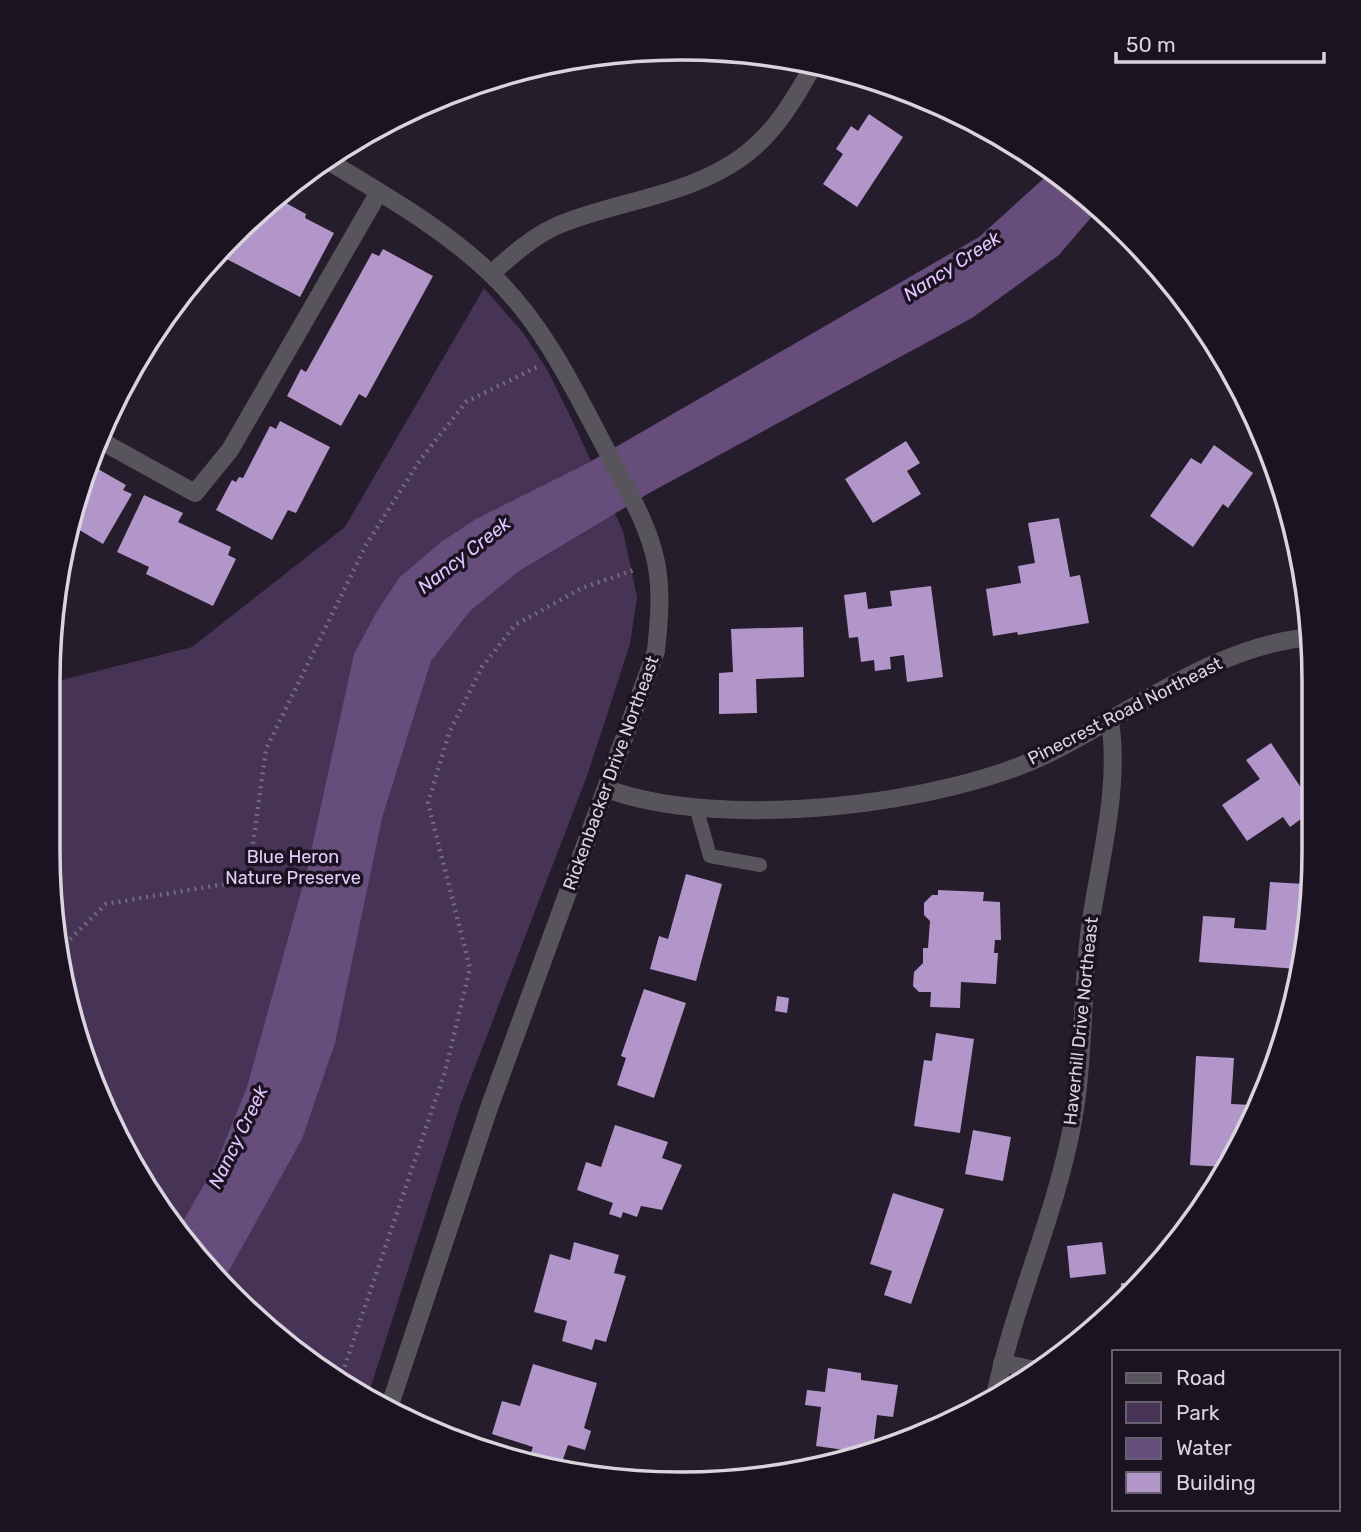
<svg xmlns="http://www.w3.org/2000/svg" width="1361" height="1532" font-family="Rubik,sans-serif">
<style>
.green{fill:#463355}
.water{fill:#674d7b}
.building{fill:#b396c9}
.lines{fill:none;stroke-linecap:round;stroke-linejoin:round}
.path{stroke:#736b79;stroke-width:4.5;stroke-dasharray:2 5;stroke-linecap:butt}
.service{stroke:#58545c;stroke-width:14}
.minor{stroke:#58545c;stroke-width:18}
.labels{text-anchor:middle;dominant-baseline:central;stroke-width:7;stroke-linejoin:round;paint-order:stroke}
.street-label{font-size:18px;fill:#dad4df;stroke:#1b1322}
.park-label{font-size:18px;fill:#e6cefa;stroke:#1b1322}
.water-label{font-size:19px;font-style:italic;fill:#e4c3fe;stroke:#1b1322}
.rim{fill:none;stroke:#dad4df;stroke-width:3.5}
</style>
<rect width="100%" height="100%" fill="#251c2c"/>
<polygon class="green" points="484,288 524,334 548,371 574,424 623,531 637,597 630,644 587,776 461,1103 368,1396 295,1354 204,1269 113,1132 69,1015 47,852 54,682 192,647 345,527"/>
<polygon class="water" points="1052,171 1100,207 1059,255 972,318 651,492 519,571 470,611 431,661 382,818 335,1043 302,1139 221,1285 204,1269 178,1230 216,1164 247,1087 307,870 354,654 376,613 399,578 441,542 476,519 588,463 979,237"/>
<g class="building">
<polygon points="913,94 943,108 940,113"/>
<polygon points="869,114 903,137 857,207 823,184 843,154 836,149 851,126 858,131"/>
<polygon points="275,197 306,214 305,218 334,233 300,297 215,253"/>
<polygon points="383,249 433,276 366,398 359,394 341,426 287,396 301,369 306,372 372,253 379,256"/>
<polygon points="280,421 330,447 296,513 288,510 272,540 216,510 232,480 236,482 239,477 243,478 270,426 276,429"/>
<polygon points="906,441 920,463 907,471 921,494 873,523 845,479"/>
<polygon points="1214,445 1253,473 1228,508 1223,504 1193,547 1150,516 1191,458 1201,464"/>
<polygon points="98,469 126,485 123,490 132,494 103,544 71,525 91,474 94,476"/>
<polygon points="144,495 183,513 178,522 231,547 228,555 236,559 213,606 146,574 149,567 117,552"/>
<polygon points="1059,518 1070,577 1080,575 1089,623 1018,635 1017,632 993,636 986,589 1021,583 1018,566 1035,563 1028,523"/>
<polygon points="931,586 943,677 907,682 904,655 890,657 891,669 875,671 874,660 861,662 858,637 849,638 844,595 866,592 868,609 892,606 890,591"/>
<polygon points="803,627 804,677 756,679 757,713 719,714 719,673 733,672 731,629"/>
<polygon points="1271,743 1312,804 1312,811 1290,827 1283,817 1247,841 1222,805 1260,779 1246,760"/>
<polygon points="686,874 722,884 696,981 650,969 659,936 668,939"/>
<polygon points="1270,882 1305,884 1299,969 1199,962 1203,916 1235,918 1234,928 1266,930"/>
<polygon points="938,890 984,892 983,901 1000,902 1001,940 995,940 994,953 998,953 996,984 961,982 960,1008 930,1007 931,992 919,992 913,986 914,972 923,963 923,948 928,948 930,921 924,915 924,903 932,895 938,895"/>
<polygon points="644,989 686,1003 654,1098 617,1085 626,1058 621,1056"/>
<polygon points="777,996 789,998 787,1013 775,1011"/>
<polygon points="936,1033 974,1039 960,1133 914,1126 924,1060 932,1061"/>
<polygon points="1196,1056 1234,1058 1231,1104 1253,1105 1249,1131 1226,1167 1190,1165"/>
<polygon points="615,1125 668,1142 662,1158 682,1165 662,1210 641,1206 637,1217 623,1212 621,1218 609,1214 613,1203 577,1190 586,1162 601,1167"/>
<polygon points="973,1130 1011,1137 1003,1181 965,1174"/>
<polygon points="893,1193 944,1209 911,1304 884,1295 892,1271 870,1264"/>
<polygon points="574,1242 619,1255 614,1273 626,1276 606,1342 595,1339 592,1350 562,1341 567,1321 534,1312 550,1254 570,1260"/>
<polygon points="1102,1242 1106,1274 1070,1278 1067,1246"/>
<polygon points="1121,1283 1140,1283 1120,1304"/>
<polygon points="533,1364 597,1383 584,1428 591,1431 585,1450 568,1445 561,1465 530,1455 533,1447 492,1434 502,1401 520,1406"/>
<polygon points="828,1368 861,1373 861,1380 898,1385 893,1417 877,1415 873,1448 859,1446 859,1452 816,1446 821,1407 805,1405 807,1390 825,1392"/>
</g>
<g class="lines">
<g class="path">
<polyline points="60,949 106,904 248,880 266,749 366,545 420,460 466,402 537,367"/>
<polyline points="340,1380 445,1072 470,968 428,803 449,733 482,667 515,625 582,588 637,569"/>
</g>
<polyline class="service" points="696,807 710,856 760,865"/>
<g class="minor">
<path d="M325,159C382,194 442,227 491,274C544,324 575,391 609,455C627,490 648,523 656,562C662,592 659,621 656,651L489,1108L389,1408"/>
<path d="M491,274C512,255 534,235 561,224C621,200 688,196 742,157C774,134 795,99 814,64"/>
<polyline points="103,442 195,493 230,450 379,192"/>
<path d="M607,789C721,831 944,806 1052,752C1136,710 1216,645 1312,637"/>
<polyline points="1002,1363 1035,1370"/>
<path d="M995,1396C1014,1303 1056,1215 1073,1121C1085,1055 1081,986 1091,920C1101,855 1120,786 1110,721"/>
</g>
</g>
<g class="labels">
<g class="street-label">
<text transform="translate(1125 711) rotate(-27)">Pinecrest Road Northeast</text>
<text transform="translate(611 773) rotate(-70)">Rickenbacker Drive Northeast</text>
<text transform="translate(1081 1021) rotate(-84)">Haverhill Drive Northeast</text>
</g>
<g class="park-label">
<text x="293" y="857">Blue Heron<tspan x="293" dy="21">Nature Preserve</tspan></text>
</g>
<g class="water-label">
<text transform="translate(952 266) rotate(-33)">Nancy Creek</text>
<text transform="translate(464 555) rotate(-38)">Nancy Creek</text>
<text transform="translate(238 1137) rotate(-64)">Nancy Creek</text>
</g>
</g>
<path d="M0 0H1361V1532H0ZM681 60H681A621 621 0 0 1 1302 681V851A621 621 0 0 1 681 1472H681A621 621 0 0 1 60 851V681A621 621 0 0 1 681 60Z" fill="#1b1322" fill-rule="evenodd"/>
<path class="rim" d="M681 60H681A621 621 0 0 1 1302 681V851A621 621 0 0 1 681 1472H681A621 621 0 0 1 60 851V681A621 621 0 0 1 681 60Z"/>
<rect x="1112" y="1350" width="228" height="161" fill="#1b1322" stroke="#67606e" stroke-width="2"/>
<rect x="1126" y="1373" width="35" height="10" fill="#58545c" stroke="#67606e" stroke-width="2"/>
<text x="1176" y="1385" font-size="21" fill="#dad4df">Road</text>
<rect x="1126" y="1402" width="35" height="21" fill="#463355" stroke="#67606e" stroke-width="2"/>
<text x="1176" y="1420" font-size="21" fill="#dad4df">Park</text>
<rect x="1126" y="1438" width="35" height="21" fill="#674d7b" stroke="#67606e" stroke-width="2"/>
<text x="1176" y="1455" font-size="21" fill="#dad4df">Water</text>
<rect x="1126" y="1472" width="35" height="21" fill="#b396c9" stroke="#67606e" stroke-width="2"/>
<text x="1176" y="1490" font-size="21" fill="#dad4df">Building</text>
<path d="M1116 52v10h208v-10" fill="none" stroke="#dad4df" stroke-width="3.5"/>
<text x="1126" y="52" font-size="21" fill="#dad4df" stroke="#1b1322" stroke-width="5" paint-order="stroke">50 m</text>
</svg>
